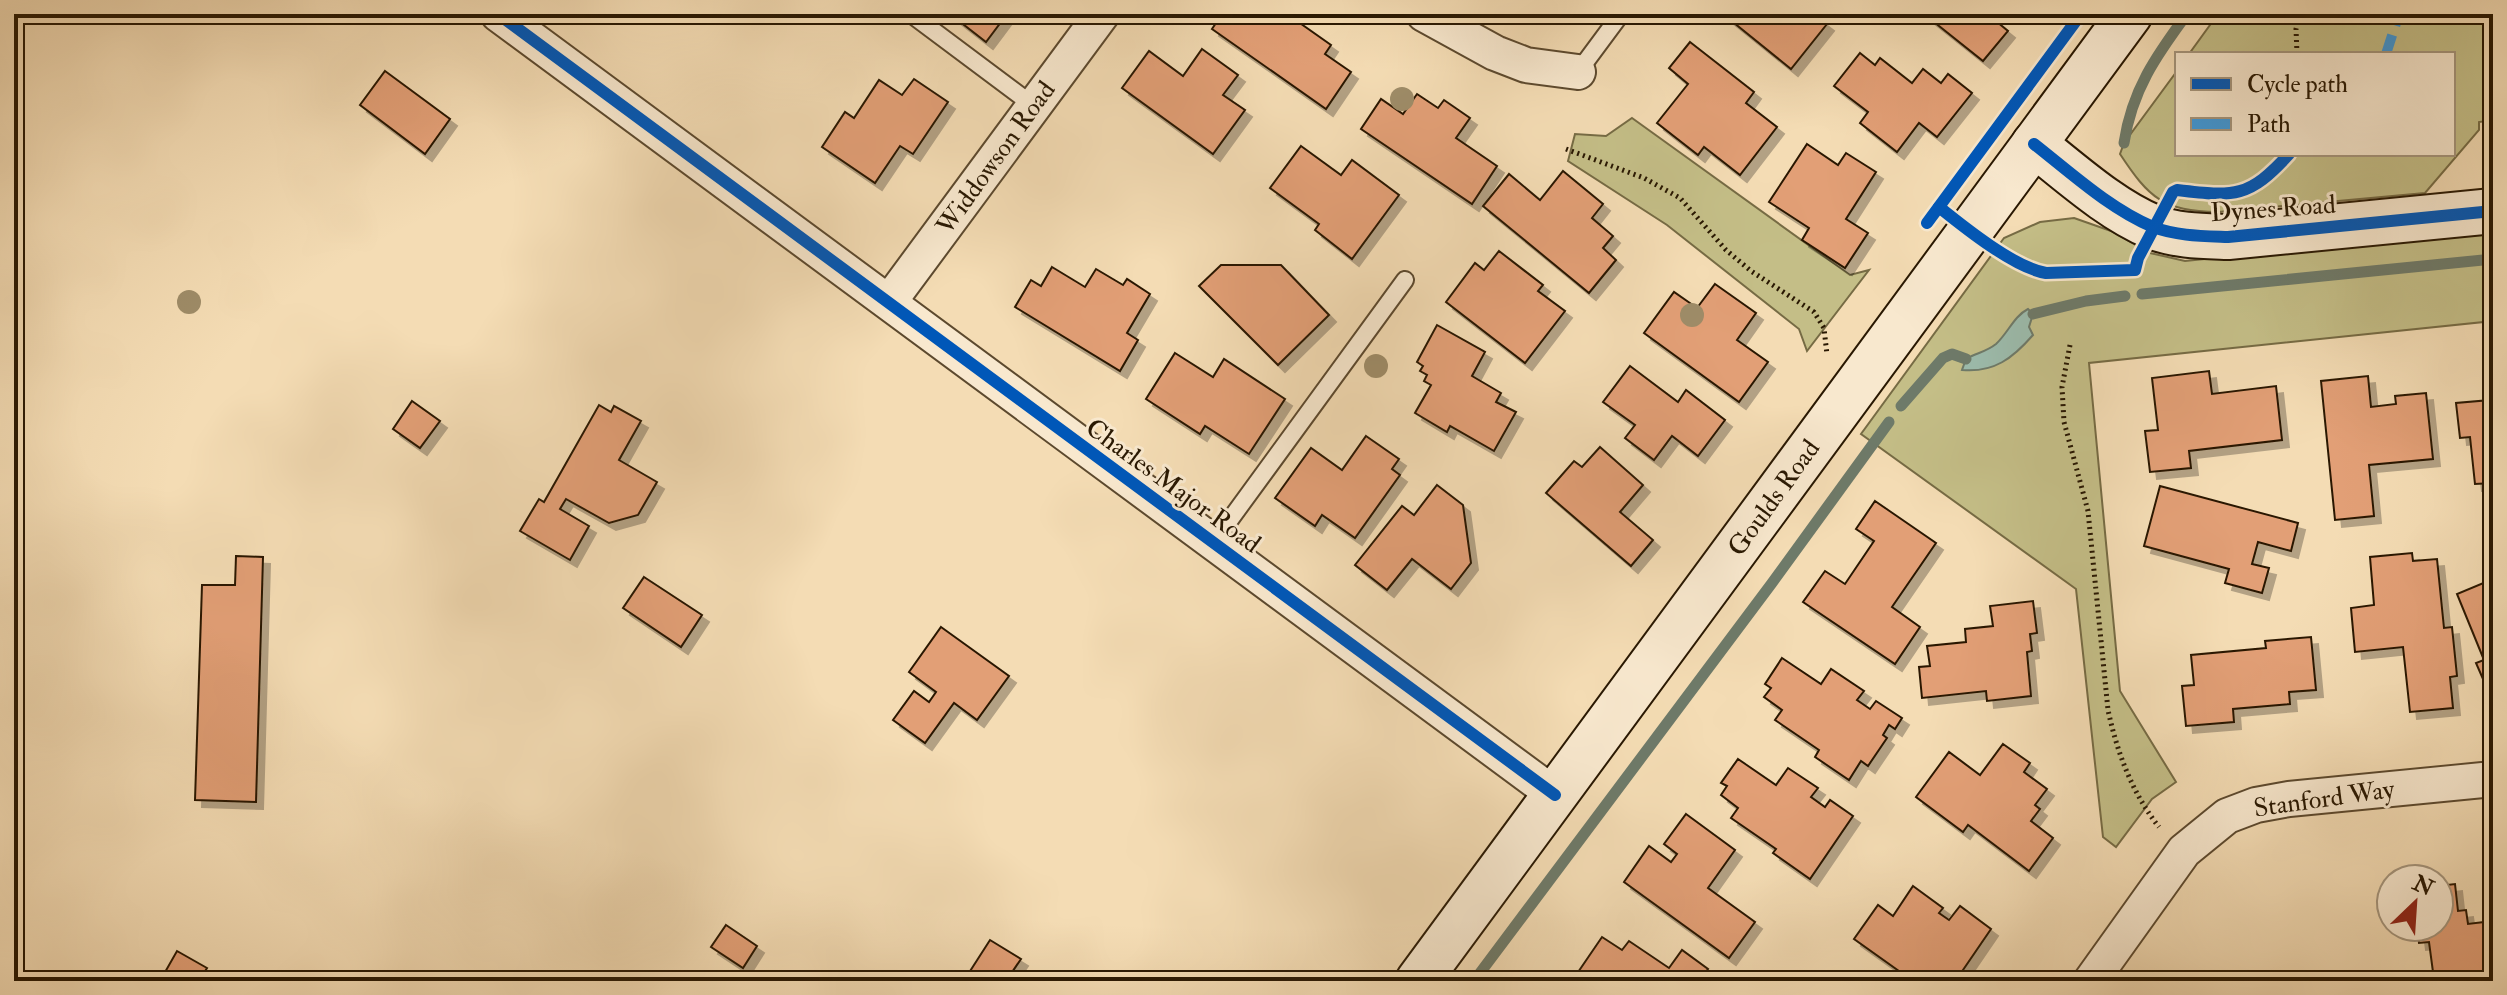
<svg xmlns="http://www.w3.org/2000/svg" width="2507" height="995" font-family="'IM FELL Double Pica',serif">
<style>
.green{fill:#c4be87;stroke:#766b44;stroke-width:2}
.water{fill:#9cbcad;stroke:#6e7a69;stroke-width:2}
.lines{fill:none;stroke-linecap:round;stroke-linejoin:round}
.stream{stroke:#6e7a69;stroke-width:11}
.building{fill:#e29f76;stroke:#291802;stroke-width:2;filter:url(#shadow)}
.lane-casing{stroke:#5c492e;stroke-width:20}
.street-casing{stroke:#5c492e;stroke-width:38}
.secondary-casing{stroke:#291802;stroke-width:48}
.path{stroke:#291802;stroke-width:5;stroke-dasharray:2 4;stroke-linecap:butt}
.lane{stroke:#f8e8ce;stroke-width:16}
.street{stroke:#f8e8ce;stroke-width:34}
.secondary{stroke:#f8e8ce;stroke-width:44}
.quiet{stroke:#3d9add;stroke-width:10;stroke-dasharray:20 10;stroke-linecap:butt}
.cycleway-casing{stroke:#f8e8ce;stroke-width:17}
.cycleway{stroke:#0057b8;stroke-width:12}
.tree{fill:#9e8c68}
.labels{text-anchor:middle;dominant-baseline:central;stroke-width:6;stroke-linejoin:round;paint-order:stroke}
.street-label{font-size:26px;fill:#291802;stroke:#f8e8ce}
</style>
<defs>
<filter id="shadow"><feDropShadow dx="7" dy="7" stdDeviation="0" flood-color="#0004"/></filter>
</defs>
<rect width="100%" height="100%" fill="#f4dcb4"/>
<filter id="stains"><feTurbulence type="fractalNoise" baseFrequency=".0025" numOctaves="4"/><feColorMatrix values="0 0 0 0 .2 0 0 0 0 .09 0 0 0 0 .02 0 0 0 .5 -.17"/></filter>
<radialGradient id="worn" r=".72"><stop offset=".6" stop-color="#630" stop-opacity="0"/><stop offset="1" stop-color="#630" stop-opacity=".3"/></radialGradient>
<g class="green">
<path d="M2218,14H2493V120L2479,122V130L2425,193L2218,212C2163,211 2149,198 2120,154L2124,143L2177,71V154H2453V54H2189Z"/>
<polygon points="1632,118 1850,275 1869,270 1807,351 1799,329 1667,225 1568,161 1575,134 1606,136"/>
<polygon points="2074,218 2111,231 2150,253 2185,261 2493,230 2493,321 2089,363 2120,691 2176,782 2152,799 2116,847 2103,837 2076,589 1861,434 2004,238 2040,222"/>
</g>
<path class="water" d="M2028,309L2033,314L2029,327L2033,335C2013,358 1994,373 1962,370L1966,359C1976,353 1986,352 1996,344C2008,333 2014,316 2028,309Z"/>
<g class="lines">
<g class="stream">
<path d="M2124,143C2132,90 2156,56 2187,14"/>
<polyline points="2142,294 2493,259"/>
<polyline points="2033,314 2086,301 2125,296"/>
<polyline points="1901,406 1943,358 1952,354 1966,359"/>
<polyline points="1474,981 1772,583 1889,422"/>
</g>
</g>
<g class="building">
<polygon points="950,14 1007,14 986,42"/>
<polygon points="1222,14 1287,14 1331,45 1325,54 1351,72 1326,109 1212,29"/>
<polygon points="1723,14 1814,14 1827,24 1791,69"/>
<polygon points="1924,14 1994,14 1991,17 2008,31 1983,61"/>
<polygon points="1690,42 1754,92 1746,103 1777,127 1740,175 1704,147 1698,155 1657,123 1688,84 1669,68"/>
<polygon points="1202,49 1238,75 1223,95 1245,110 1213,154 1122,88 1149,51 1183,76"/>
<polygon points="1860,53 1875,65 1880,58 1912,83 1923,69 1941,83 1948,74 1972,93 1937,137 1919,123 1897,152 1860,123 1868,112 1834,86"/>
<polygon points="385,71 450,119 425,154 360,105"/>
<polygon points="914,79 948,102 913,154 900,146 875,183 822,147 845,112 854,118 879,80 902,95"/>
<polygon points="1417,94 1438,108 1444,100 1470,118 1456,138 1497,166 1472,204 1361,129 1381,99 1403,114"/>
<polygon points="1807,144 1838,165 1846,153 1876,172 1846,219 1868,233 1845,268 1802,240 1809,228 1769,202"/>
<polygon points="1301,146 1341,175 1352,160 1399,195 1352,259 1315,230 1319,224 1270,188"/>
<polygon points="1563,171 1603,204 1592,218 1613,236 1603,248 1616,260 1589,293 1483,206 1509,174 1540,200"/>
<polygon points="1499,251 1543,285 1538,291 1565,311 1525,363 1446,302 1475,263 1484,270"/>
<polygon points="1221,265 1281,265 1329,315 1278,365 1199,286"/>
<polygon points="1052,267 1085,287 1096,269 1123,285 1127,279 1150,294 1127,333 1138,340 1120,371 1015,307 1031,280 1041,286"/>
<polygon points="1715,284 1756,313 1737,340 1768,362 1739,402 1644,333 1674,292 1697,308"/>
<polygon points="1437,325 1485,352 1472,376 1501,393 1496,402 1516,412 1494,451 1450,426 1447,432 1415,413 1431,385 1424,381 1427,375 1420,371 1423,366 1417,362"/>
<polygon points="1175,353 1213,377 1224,359 1285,399 1249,454 1205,426 1200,434 1146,399"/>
<polygon points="1630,366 1678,402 1686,390 1725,420 1698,456 1672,436 1654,460 1625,438 1635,425 1603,402"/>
<polygon points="2487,369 2493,369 2493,483 2475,484 2470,437 2460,438 2456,403 2490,400"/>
<polygon points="2209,371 2212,394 2276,386 2282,440 2189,451 2191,468 2150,472 2145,431 2158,430 2152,378"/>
<polygon points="2368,376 2371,407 2396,404 2395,396 2426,393 2433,459 2369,465 2374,516 2335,520 2321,381"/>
<polygon points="412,401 440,421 420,448 393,429"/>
<polygon points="599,405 611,412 614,406 641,421 619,460 657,482 638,515 609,523 566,499 560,509 589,526 570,560 520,531 539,499 544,502"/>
<polygon points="1366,436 1399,459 1392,469 1400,475 1355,538 1322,515 1315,526 1275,498 1311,448 1342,470"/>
<polygon points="1600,447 1643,485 1620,512 1653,540 1631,566 1546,493 1574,461 1582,467"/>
<polygon points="1437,485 1463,505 1471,563 1451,589 1412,559 1387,590 1355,565 1402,506 1414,515"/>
<polygon points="2160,486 2298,523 2291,551 2258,542 2252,564 2269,568 2262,593 2225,583 2229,569 2144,546"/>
<polygon points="1875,501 1936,543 1892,607 1920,627 1895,664 1803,602 1825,571 1845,584 1874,541 1856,529"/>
<polygon points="2412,553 2413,561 2437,559 2444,628 2452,627 2457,676 2450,677 2453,708 2410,712 2403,647 2355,652 2351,608 2374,605 2370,557"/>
<polygon points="236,556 263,557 256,802 195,800 202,585 235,585"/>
<polygon points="644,577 702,615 681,647 623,608"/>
<polygon points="2493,579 2493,694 2490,695 2476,663 2484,660 2457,594"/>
<polygon points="2033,601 2037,633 2030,634 2032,651 2027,652 2031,696 1987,701 1986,691 1922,698 1919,667 1930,666 1927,646 1966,642 1965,629 1993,626 1990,606"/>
<polygon points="941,627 1009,676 977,720 954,703 925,743 893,720 914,691 929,702 936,692 909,672"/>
<polygon points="2311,637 2316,690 2289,692 2290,704 2233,709 2234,722 2186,726 2182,686 2194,685 2191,655 2266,648 2265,641"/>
<polygon points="1782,658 1821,684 1831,669 1864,691 1857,700 1870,709 1876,701 1902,718 1895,729 1889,725 1883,735 1887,738 1868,766 1861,761 1849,780 1815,757 1819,750 1775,720 1782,710 1764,697 1771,688 1765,684"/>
<polygon points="2003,744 2030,763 2024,772 2047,789 2035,805 2040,809 2031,821 2053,838 2029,871 1968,825 1963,832 1916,797 1949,752 1980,775"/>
<polygon points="1738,759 1776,785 1788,768 1818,788 1811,797 1825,807 1830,800 1853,816 1810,879 1773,853 1776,849 1731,818 1738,808 1721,795 1727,786 1721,783"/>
<polygon points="1686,814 1735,850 1708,888 1755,922 1729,958 1624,882 1649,846 1671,862 1677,854 1664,844"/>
<polygon points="2455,884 2458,911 2466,910 2468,924 2493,921 2493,981 2439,981 2438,972 2433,972 2429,942 2419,943 2417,927 2439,927 2439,886"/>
<polygon points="1913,886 1943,908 1939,913 1949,920 1960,906 1991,929 1963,970 1979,981 1913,981 1854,939 1878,905 1893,916"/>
<polygon points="726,925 757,946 743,968 711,947"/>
<polygon points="1602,937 1622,950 1629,941 1669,968 1682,950 1708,969 1699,981 1572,981"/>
<polygon points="990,940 1021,959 1006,981 968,981 965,979"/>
<polygon points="177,951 207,968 199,981 160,981"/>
</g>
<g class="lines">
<defs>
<g id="lane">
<polyline points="911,14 1034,106"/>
<polyline points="1578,72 1621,14"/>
<polyline points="1213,543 1405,280"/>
</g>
<g id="street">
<polyline points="498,14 1555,795"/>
<polyline points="1424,14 1495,53 1526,65 1578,72"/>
<polyline points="889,302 1102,14"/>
<polyline points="2091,981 2184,851 2227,816 2256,805 2289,799 2493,779"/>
</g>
<g id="secondary">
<path d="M2034,144C2071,173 2110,209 2153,227C2177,236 2202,236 2228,237L2493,211"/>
<polyline points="1418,981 2130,14"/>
</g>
</defs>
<use href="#lane" class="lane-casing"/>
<use href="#street" class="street-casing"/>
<use href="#secondary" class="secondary-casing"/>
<g class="path">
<polyline points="2297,54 2296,29 2300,14"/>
<polyline points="1566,149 1644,178 1680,198 1726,250 1751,271 1814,312 1824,328 1827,355"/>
<path d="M2070,345L2062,387L2064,422L2088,511L2108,710C2117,752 2132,793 2159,827"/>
</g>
<use href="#lane" class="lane"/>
<use href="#street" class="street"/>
<use href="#secondary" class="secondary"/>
<polyline class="quiet" points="2386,54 2399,14"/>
<defs>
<g id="cycleway">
<polyline points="498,14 1555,795"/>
<path d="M2034,144C2071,173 2110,209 2153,227C2177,236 2202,236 2228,237L2493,211"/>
<path d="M1939,207C1965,228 2015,268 2046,273L2135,270L2138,258L2173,192L2177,190C2235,197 2249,198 2289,154"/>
<polyline points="1927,223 2081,14"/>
</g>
</defs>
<use href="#cycleway" class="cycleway-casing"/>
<use href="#cycleway" class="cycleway"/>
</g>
<g class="tree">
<circle cx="1402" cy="99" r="12"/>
<circle cx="189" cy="302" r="12"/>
<circle cx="1692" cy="315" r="12"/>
<circle cx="1376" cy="366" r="12"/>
</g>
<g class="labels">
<g class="street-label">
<text transform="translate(996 158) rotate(-54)">Widdowson Road</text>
<text transform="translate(2273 209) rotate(-4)">Dynes Road</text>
<text transform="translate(1173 486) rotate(36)">Charles Major Road</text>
<text transform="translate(1774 498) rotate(-54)">Goulds Road</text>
<text transform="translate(2324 799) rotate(-8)">Stanford Way</text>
</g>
</g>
<rect width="2507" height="995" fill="none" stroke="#f4dcb4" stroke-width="48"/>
<rect x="16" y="16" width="2475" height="963" fill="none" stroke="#291802" stroke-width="4"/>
<rect x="24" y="24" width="2459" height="947" fill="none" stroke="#291802" stroke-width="2"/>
<rect x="2175" y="52" width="280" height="104" fill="#f8e8ce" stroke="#a5957c" stroke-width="2"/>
<rect x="2191" y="78" width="40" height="12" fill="#0057b8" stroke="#a5957c" stroke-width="2"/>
<text x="2247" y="92" font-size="24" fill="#291802">Cycle path</text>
<rect x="2191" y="118" width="40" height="12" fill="#3d9add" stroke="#a5957c" stroke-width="2"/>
<text x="2247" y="132" font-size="24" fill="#291802">Path</text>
<g transform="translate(2415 903) rotate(25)"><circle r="38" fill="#f8e8ce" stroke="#a5957c" stroke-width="2"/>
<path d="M0-6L14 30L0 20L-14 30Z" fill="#8f2418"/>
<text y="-12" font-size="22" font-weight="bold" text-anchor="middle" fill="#291802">N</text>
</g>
<rect width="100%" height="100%" filter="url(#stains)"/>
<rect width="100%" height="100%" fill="url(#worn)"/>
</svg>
